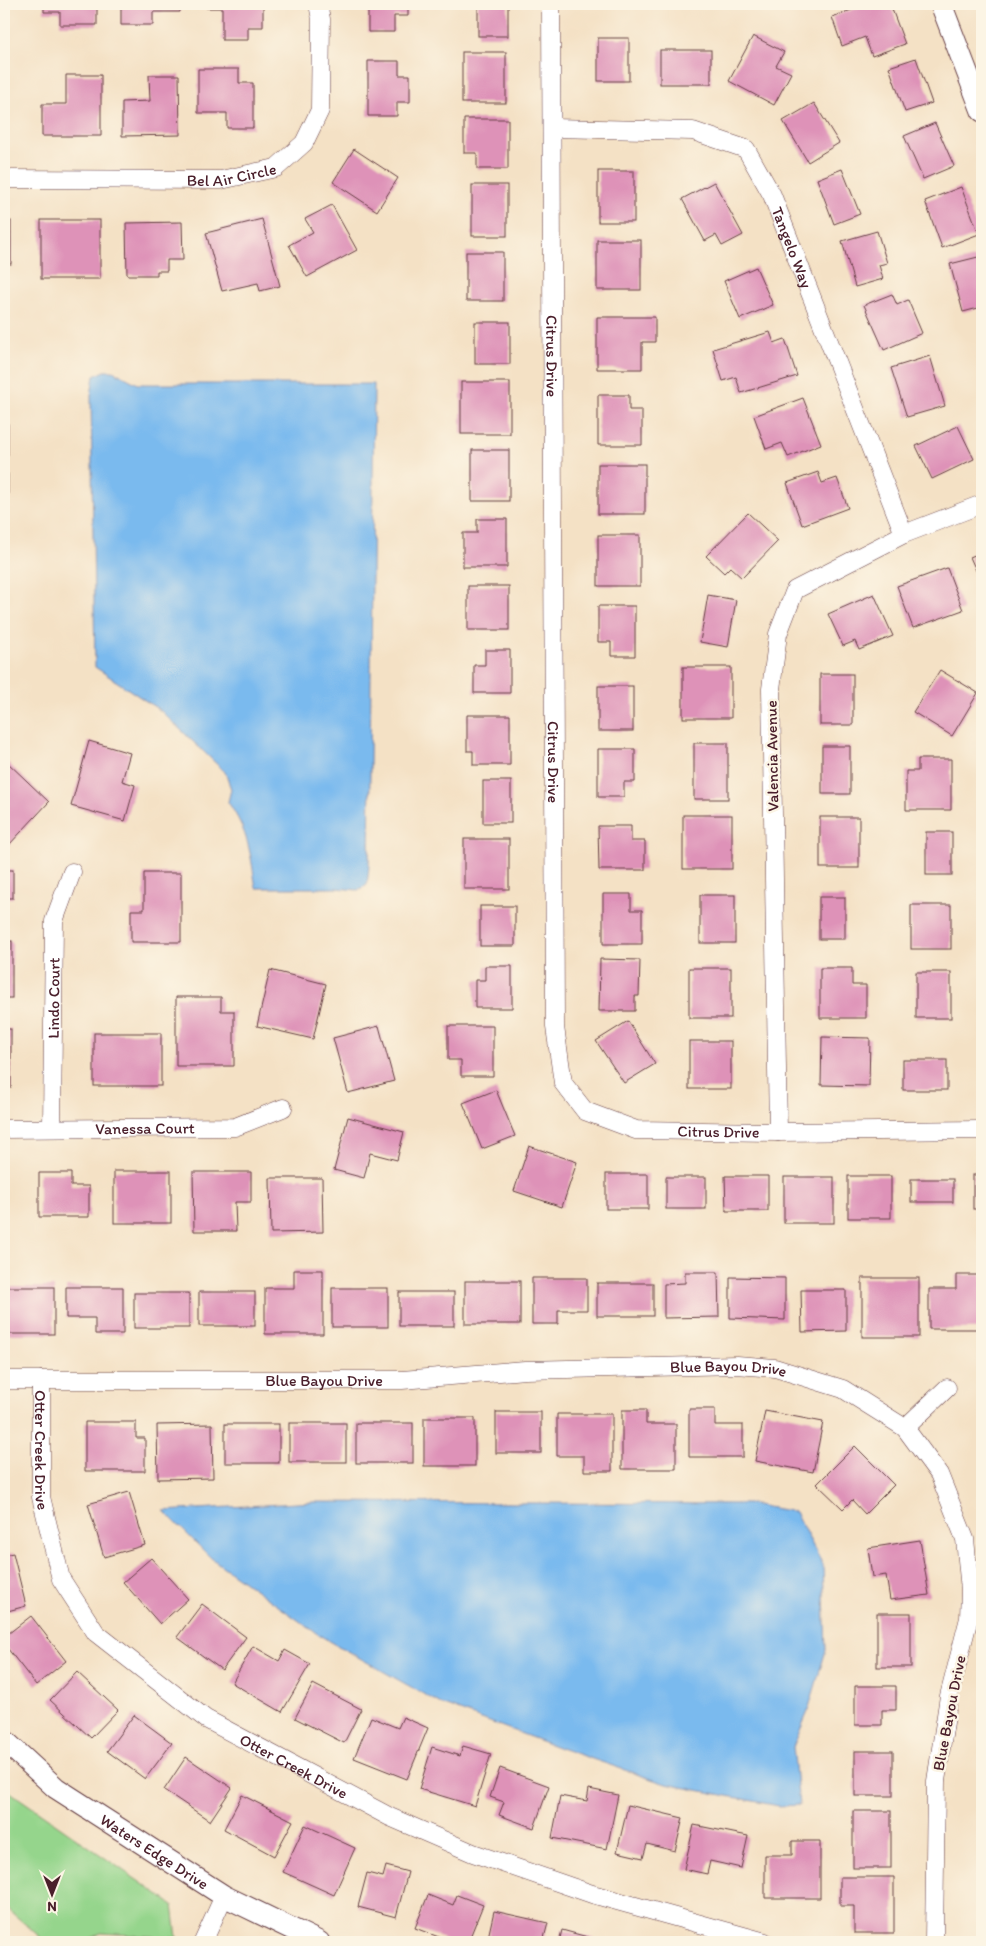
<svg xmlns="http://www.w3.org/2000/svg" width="986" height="1946" font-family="Itim,sans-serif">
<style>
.green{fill:#95d58c;stroke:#707a5c}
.water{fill:#7abaee;stroke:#626c8c}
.building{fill:#de92b8}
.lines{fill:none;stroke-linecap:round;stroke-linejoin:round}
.minor-casing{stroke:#643c42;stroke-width:19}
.tertiary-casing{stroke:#643c42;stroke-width:23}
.minor{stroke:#fff;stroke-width:18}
.tertiary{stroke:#fff;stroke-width:21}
.labels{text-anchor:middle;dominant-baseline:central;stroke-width:5;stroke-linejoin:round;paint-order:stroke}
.street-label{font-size:16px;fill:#4a1f2b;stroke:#fcf5e5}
</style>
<rect width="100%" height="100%" fill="#fcf5e5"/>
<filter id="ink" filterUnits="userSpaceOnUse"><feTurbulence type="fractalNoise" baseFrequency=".02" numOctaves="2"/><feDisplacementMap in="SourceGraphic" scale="10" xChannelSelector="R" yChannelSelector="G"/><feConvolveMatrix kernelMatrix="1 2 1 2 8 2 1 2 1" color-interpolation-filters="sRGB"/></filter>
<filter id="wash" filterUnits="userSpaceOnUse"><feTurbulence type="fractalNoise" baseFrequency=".0096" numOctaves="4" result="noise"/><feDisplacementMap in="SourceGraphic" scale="20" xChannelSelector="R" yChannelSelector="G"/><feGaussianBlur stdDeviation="1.12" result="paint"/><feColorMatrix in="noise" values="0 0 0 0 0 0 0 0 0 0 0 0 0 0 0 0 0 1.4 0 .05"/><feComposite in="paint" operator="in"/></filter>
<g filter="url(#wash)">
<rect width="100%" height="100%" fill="#f4e1c5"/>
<polygon class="green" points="4,1785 13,1794 173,1905 177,1938 101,1933 84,1942 46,1942 4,1906"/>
<g class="water">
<path d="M105,371H113L138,384H374L369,866L367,885L358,890L336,888H256C250,852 249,833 228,802L231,789L225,772L161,711L95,667L91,396L94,376Z"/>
<polygon points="313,1502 751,1504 795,1512 823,1565 826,1650 807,1714 793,1747 799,1805 779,1806 666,1784 560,1748 441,1704 319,1635 211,1558 164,1511"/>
</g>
<g id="blocks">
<g class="building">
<polygon points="44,4 97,4 97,25 60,25 60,12 44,12"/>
<polygon points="121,4 180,4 180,12 153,12 153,25 121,25"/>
<polygon points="206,4 263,4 263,27 248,27 248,40 222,40 222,8 206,8"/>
<polygon points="368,4 408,4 408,16 394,16 394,32 368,32"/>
<rect x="478" y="4" width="30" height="32"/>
<polygon points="868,4 890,4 905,44 872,56 865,37 842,46 832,17"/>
<polygon points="753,36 784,52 776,66 791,73 774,105 729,81"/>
<rect x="598" y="38" width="31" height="43"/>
<rect x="660" y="50" width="51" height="34"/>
<rect x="462" y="52" width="44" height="51"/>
<polygon points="916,58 932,103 905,112 889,67"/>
<polygon points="368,61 399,61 399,75 410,75 410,102 397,102 397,116 368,116"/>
<polygon points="198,69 239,69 239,83 253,83 253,128 227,128 227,113 198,113"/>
<rect x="4" y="70" width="4" height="63"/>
<polygon points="66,75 101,75 101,136 42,136 42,104 66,104"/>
<polygon points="149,75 179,75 180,135 122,136 122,102 150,101"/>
<polygon points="814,103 839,143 808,162 783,121"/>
<polygon points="464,119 508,119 508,169 477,169 477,153 464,153"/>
<polygon points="935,123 954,166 923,179 904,136"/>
<polygon points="354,149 398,178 377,211 333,182"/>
<polygon points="842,169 860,214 834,224 817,179"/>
<rect x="598" y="171" width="36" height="51"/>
<polygon points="714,182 743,235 722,246 716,235 705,241 682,199"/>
<rect x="472" y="185" width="35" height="51"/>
<polygon points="961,187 979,234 942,248 925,201"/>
<polygon points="332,205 357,250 307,277 289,245 313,232 305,219"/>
<polygon points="262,219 280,286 260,291 258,283 222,291 206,233"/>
<rect x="41" y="220" width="59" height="59"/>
<rect x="4" y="221" width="7" height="43"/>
<polygon points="182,222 183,260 167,260 167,271 157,271 157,275 127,275 126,223"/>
<polygon points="877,231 887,263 879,265 883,279 855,287 842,241"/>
<rect x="597" y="240" width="44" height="50"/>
<rect x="466" y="252" width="37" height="49"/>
<polygon points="982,256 982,307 963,312 950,264"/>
<polygon points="756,267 773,305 740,319 724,281"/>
<polygon points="892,294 897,305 908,300 922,333 884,350 864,305"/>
<polygon points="597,317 655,317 655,342 642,342 642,369 597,369"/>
<rect x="475" y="322" width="35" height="42"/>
<polygon points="770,332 774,343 785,339 797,376 741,393 736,377 723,381 713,349"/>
<polygon points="930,356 945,406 907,417 891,368"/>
<rect x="461" y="382" width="49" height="52"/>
<polygon points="598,395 629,395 629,410 642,410 642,445 598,445"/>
<polygon points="803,398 821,444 788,457 782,443 766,449 754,416"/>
<rect x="4" y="424" width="4" height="31"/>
<polygon points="958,426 974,459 932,479 916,446"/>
<rect x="472" y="450" width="37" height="51"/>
<rect x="598" y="464" width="47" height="50"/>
<polygon points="818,472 822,483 837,478 848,508 802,525 787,483"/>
<rect x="4" y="474" width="4" height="29"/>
<polygon points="748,513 778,541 742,578 730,567 724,573 706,556"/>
<polygon points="477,519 507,519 507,567 463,567 463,533 477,533"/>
<rect x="598" y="535" width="42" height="51"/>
<polygon points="982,552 982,584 970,557"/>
<polygon points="947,568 963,610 913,628 897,586"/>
<rect x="468" y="586" width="41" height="44"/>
<polygon points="874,594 893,636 859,650 855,641 843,646 828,614"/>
<polygon points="708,595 736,600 728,647 700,642"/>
<polygon points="598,606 635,606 635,656 611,656 611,642 598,642"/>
<polygon points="485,650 510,650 510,693 474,693 474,665 485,665"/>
<rect x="683" y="667" width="48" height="51"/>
<polygon points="940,670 978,693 952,736 913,712"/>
<rect x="820" y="674" width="33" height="51"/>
<rect x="598" y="686" width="35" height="45"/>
<polygon points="467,715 510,715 510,765 473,765 473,751 467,751"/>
<polygon points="89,741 130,753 122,781 135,785 125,821 71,806"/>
<rect x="694" y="743" width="34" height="56"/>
<rect x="822" y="746" width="28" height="48"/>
<polygon points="598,749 635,749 635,782 624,782 624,797 598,797"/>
<polygon points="918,759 951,759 951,810 906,810 906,771 918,771"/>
<polygon points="6,761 49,802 8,846 4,842 4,763"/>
<rect x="483" y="781" width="28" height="42"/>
<rect x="683" y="815" width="49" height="54"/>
<rect x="820" y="817" width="39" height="51"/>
<polygon points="598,826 631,826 631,841 645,841 645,870 599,870"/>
<rect x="926" y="832" width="26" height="43"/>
<rect x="464" y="839" width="45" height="50"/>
<rect x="4" y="870" width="9" height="28"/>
<polygon points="144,873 181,873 181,942 131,942 131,910 144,910"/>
<polygon points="603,894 631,894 631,910 642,910 642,944 603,944"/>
<rect x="700" y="895" width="35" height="48"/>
<rect x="819" y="897" width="26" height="42"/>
<rect x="911" y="905" width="40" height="44"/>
<rect x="480" y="906" width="35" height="40"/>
<rect x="4" y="941" width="8" height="57"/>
<polygon points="600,959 640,960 639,996 635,996 635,1011 599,1011"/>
<polygon points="485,966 512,966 512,1008 475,1008 475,980 485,980"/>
<rect x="689" y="968" width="42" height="50"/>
<polygon points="820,968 852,968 852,985 866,985 866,1018 820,1018"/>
<polygon points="270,970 326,984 313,1039 257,1026"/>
<rect x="916" y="972" width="35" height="46"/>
<polygon points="176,997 221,997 221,1011 234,1011 234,1066 176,1066"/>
<polygon points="628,1021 655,1064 624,1083 596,1041"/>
<polygon points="379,1026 394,1081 348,1093 333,1038"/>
<polygon points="448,1026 493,1026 493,1076 461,1076 461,1060 448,1060"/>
<rect x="4" y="1029" width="7" height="59"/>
<rect x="94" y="1033" width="67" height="53"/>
<polygon points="822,1037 870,1038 869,1086 821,1085"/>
<rect x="689" y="1041" width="42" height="48"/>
<rect x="903" y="1060" width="44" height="30"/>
<polygon points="496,1090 515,1136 482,1149 463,1103"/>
<polygon points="348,1117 404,1132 397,1160 370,1153 364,1178 334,1170"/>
<polygon points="529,1146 577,1162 562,1207 514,1191"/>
<rect x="114" y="1171" width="57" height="52"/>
<polygon points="193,1172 251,1172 251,1202 235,1202 236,1231 194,1231"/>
<polygon points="39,1173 71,1173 71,1186 89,1186 89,1217 39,1217"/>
<rect x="606" y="1174" width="42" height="35"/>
<rect x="973" y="1175" width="9" height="34"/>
<polygon points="725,1176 768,1176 768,1211 726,1211"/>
<rect x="848" y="1176" width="43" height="42"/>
<rect x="666" y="1177" width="40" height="32"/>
<rect x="784" y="1177" width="50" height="46"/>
<polygon points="270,1178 322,1178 323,1232 271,1233"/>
<rect x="911" y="1179" width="42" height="23"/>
<polygon points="294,1270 323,1270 323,1334 265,1334 265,1288 294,1288"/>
<polygon points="685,1272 718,1272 719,1317 664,1318 664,1284 685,1283"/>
<polygon points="956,1275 982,1275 982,1329 929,1329 929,1289 956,1289"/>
<polygon points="730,1277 785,1278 785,1320 730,1318"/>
<polygon points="532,1278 587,1278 587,1310 558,1310 558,1324 532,1324"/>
<rect x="862" y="1278" width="57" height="59"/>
<rect x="465" y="1281" width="55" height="43"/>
<rect x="597" y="1283" width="56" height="33"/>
<rect x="4" y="1287" width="50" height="47"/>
<polygon points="66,1287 123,1287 123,1334 95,1334 95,1318 66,1318"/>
<rect x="332" y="1288" width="56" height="39"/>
<polygon points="801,1290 846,1290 846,1331 802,1332"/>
<rect x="199" y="1292" width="56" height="34"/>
<rect x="399" y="1292" width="55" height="34"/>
<rect x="134" y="1293" width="55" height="35"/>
<polygon points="689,1409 715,1409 715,1425 743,1425 743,1457 689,1457"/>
<polygon points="622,1410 646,1410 646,1424 676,1424 676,1469 622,1469"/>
<polygon points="765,1411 823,1422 813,1472 755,1461"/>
<rect x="496" y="1412" width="45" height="41"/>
<polygon points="557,1414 612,1414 612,1471 584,1471 584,1456 557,1456"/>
<rect x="424" y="1418" width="51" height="48"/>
<polygon points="85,1422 136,1422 136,1438 145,1438 145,1471 85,1471"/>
<rect x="289" y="1423" width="57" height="39"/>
<rect x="356" y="1423" width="57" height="40"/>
<polygon points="212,1424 213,1478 158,1479 157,1425"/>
<rect x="225" y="1424" width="54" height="39"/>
<polygon points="855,1446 894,1485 865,1514 852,1500 843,1509 817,1484"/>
<polygon points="129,1492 145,1545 104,1557 88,1504"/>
<polygon points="920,1540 929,1595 890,1600 886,1575 872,1577 868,1548"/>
<polygon points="13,1553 26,1606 4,1612 4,1555"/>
<polygon points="151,1558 188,1599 160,1624 123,1582"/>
<polygon points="202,1604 246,1637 222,1670 177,1637"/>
<rect x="877" y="1613" width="34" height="54"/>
<polygon points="31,1616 66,1661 36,1685 4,1644 4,1637"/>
<polygon points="253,1646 279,1661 285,1650 310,1664 282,1712 232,1683"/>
<polygon points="77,1672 118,1710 91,1738 50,1700"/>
<polygon points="313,1684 361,1709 344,1743 295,1718"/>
<polygon points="855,1686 896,1686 896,1710 882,1710 882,1725 855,1725"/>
<polygon points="134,1715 172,1743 145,1779 107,1751"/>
<polygon points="371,1717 398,1728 403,1717 428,1728 407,1779 354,1758"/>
<polygon points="463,1746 491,1754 475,1806 419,1789 432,1747 460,1756"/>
<rect x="855" y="1751" width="38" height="45"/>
<polygon points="186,1757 232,1788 210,1821 164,1790"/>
<rect x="980" y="1761" width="2" height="48"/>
<polygon points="500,1768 549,1786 534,1828 499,1815 504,1802 490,1797"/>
<polygon points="589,1789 618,1795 607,1849 552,1838 560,1796 587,1801"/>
<polygon points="242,1795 293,1821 274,1856 224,1829"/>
<polygon points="628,1805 683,1818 675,1851 647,1844 643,1858 617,1852"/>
<rect x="853" y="1811" width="38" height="57"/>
<rect x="980" y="1820" width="2" height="57"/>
<polygon points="305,1825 355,1848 334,1895 283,1872"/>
<polygon points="694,1825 748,1836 741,1868 710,1861 707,1874 684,1869"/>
<polygon points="792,1841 820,1841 820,1898 765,1898 765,1855 792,1855"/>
<polygon points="386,1866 408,1872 396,1917 358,1907 367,1873 383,1877"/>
<polygon points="840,1877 894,1877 894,1933 854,1933 854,1906 840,1906"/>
<polygon points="428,1895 453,1905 457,1895 483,1905 468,1942 452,1942 415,1928"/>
<polygon points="494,1911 548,1923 543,1942 487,1942"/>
<polygon points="562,1930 606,1942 559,1942"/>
</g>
</g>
</g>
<g filter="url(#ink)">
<use href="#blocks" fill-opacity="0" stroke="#643c42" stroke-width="1"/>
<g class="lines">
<defs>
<g id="minor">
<path id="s1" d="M551,4L555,1027L563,1083L585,1111L636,1130L778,1132L982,1130"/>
<path id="s2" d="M552,128L693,131L746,149L772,195L904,534"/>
<path id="s3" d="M4,179L221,180L276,168L304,143L320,110L321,19L318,4"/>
<path id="s4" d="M52,1128L54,921L72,872"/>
<path id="s5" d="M4,1129L235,1127L283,1108"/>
<polyline points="778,1132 771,689 778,634 795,590 904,534 982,504"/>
<path id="s6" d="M4,1380H402L525,1370L737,1365L775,1368L843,1389L905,1428L939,1474L965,1539L970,1590L969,1618L949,1696L936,1781L934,1942"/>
<path id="s7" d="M41,1380V1497L61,1579L96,1633L206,1719L390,1817L473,1853L592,1894L765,1942"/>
<polyline points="905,1428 947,1388"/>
<polyline points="203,1942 224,1896"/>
</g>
<g id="tertiary">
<polyline points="941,4 982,111"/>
<path id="s8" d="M4,1740L56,1788L224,1896L319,1942"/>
</g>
</defs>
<use href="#minor" class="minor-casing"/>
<use href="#tertiary" class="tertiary-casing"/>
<use href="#minor" class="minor"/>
<use href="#tertiary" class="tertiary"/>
</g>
</g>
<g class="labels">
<g class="street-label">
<text stroke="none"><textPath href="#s3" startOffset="228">Bel Air Circle</textPath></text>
<text stroke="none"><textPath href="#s2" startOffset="306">Tangelo Way</textPath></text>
<text stroke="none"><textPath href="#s1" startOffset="352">Citrus Drive</textPath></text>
<text transform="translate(772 756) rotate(-91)">Valencia Avenue</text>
<text stroke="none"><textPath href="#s1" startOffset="758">Citrus Drive</textPath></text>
<text stroke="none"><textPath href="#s4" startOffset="130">Lindo Court</textPath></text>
<text stroke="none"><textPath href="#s5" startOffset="141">Vanessa Court</textPath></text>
<text stroke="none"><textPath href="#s1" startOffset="1252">Citrus Drive</textPath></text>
<text stroke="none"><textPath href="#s6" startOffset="725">Blue Bayou Drive</textPath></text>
<text stroke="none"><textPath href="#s6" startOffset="320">Blue Bayou Drive</textPath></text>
<text stroke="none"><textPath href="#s7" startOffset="70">Otter Creek Drive</textPath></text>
<text transform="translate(949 1713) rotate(-79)">Blue Bayou Drive</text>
<text stroke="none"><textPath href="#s7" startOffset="505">Otter Creek Drive</textPath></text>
<text stroke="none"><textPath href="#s8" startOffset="188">Waters Edge Drive</textPath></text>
</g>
</g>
<rect width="986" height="1946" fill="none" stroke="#fcf5e5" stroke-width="20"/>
<g transform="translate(52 1894) rotate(180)" stroke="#fcf5e5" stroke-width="4" paint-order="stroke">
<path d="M0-4L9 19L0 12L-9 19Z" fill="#4a1f2b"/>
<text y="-8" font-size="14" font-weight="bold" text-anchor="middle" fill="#4a1f2b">N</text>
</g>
</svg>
